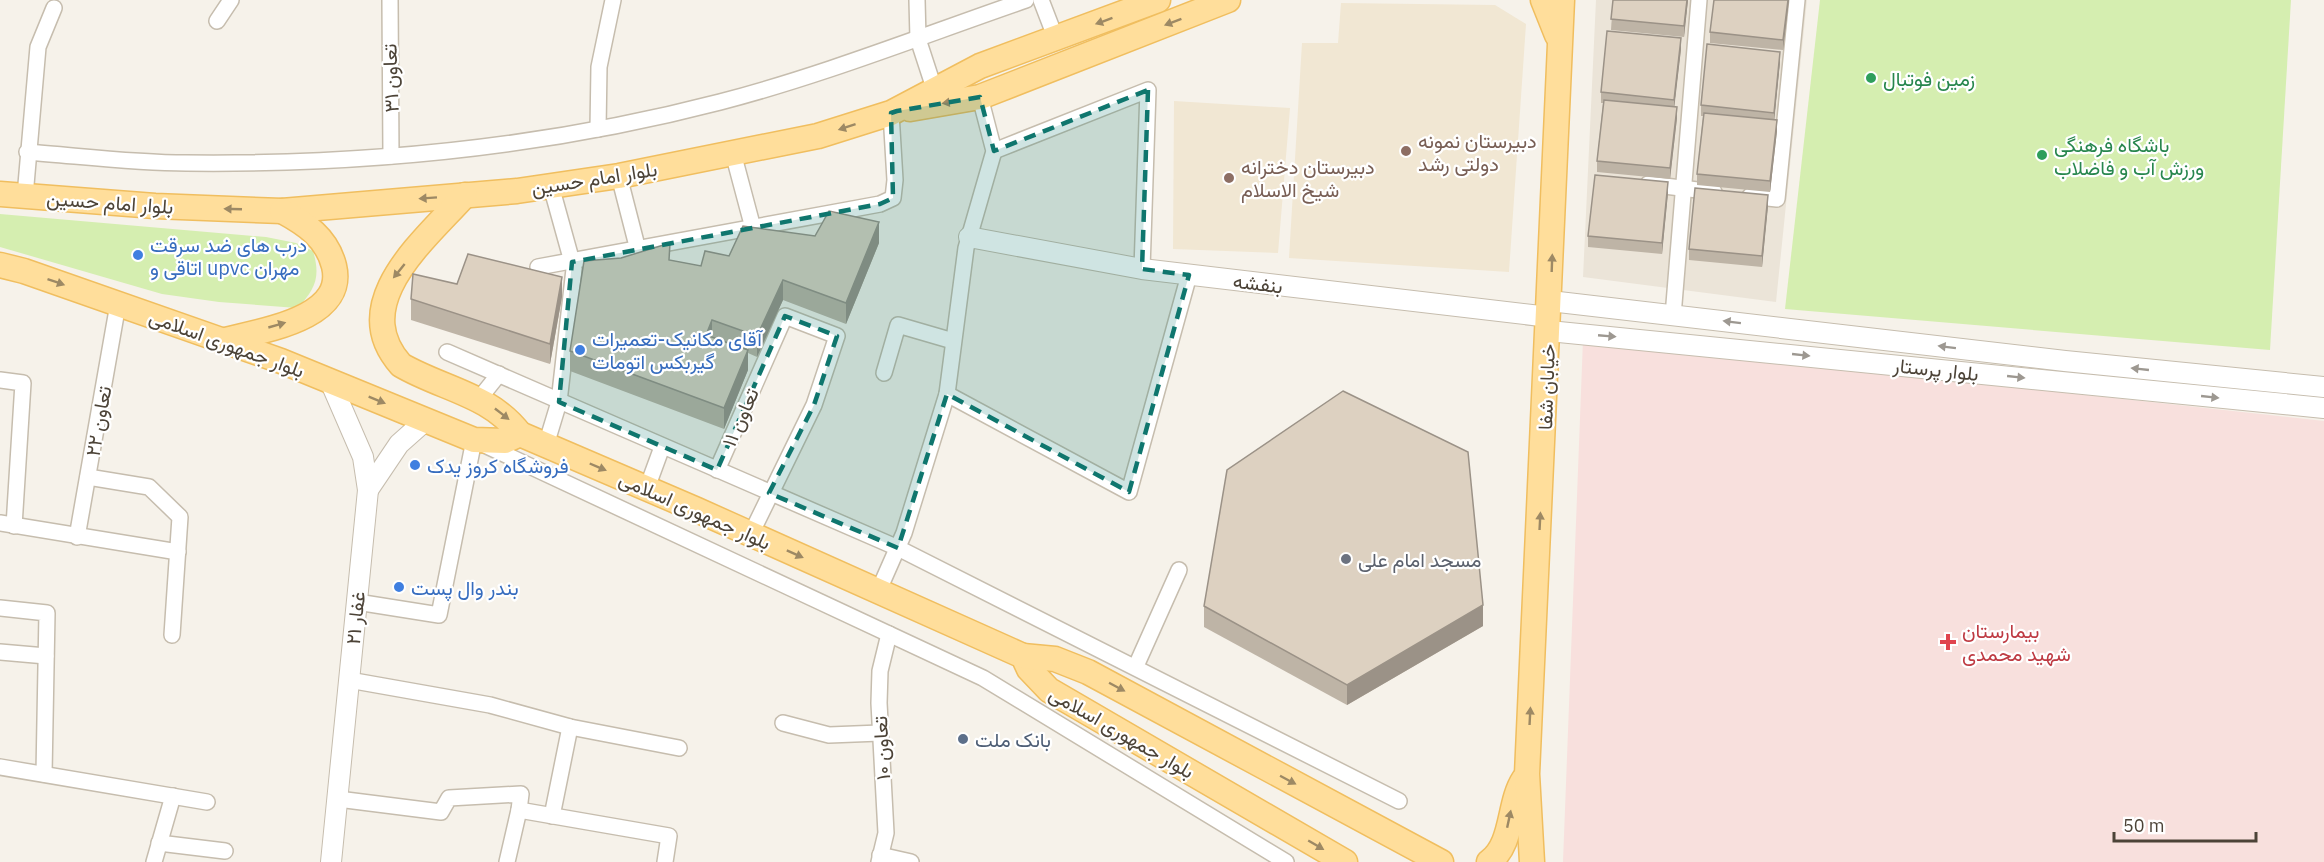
<svg xmlns="http://www.w3.org/2000/svg" width="2324" height="862" font-family="'IBM Plex Sans',Vazirmatn,sans-serif">
<style>
.residential{fill:#ebe4d8}
.education{fill:#f1e7d3}
.medical{fill:#f8e0dd}
.green{fill:#d5eeb0}
.lines{fill:none;stroke-linecap:round;stroke-linejoin:round}
.minor-casing{stroke:#c6bdae;stroke-width:18}
.tertiary-casing{stroke:#c6bdae;stroke-width:22}
.primary-casing{stroke:#f0be5f;stroke-width:27}
.minor{stroke:#fff;stroke-width:15}
.tertiary{stroke:#fff;stroke-width:20}
.primary{stroke:#ffde9b;stroke-width:24}
.wall{fill:#beb4a6}
.shaded-wall{fill:#9b9287}
.building{fill:#ddd1c1;stroke:#9b9287;stroke-width:1.5}
.oneway{fill:#9d8964}
.oneway2{fill:#9d9891}
.marked{fill:#0f766e;fill-opacity:0.2;stroke:#0f766e;stroke-width:4.5;stroke-dasharray:12 8;stroke-linejoin:round}
.leisure-dot{fill:#2e9e5b;stroke:#fff;stroke-width:2}
.education-dot{fill:#8d6e63;stroke:#fff;stroke-width:2}
.shop-dot{fill:#3f7fe0;stroke:#fff;stroke-width:2}
.worship-dot{fill:#6b7280;stroke:#fff;stroke-width:2}
.health-dot{fill:#e0444e;stroke:#fff;stroke-width:2}
.service-dot{fill:#5c6f8a;stroke:#fff;stroke-width:2}
.labels{text-anchor:middle;dominant-baseline:central;stroke-width:4.5;stroke-linejoin:round;paint-order:stroke}
.street-label{font-size:20px;fill:#4c4337;stroke:#fff}
.leisure-label{font-size:20px;fill:#27864d;stroke:#fff;text-anchor:start}
.education-label{font-size:20px;fill:#785e54;stroke:#fff;text-anchor:start}
.shop-label{font-size:20px;fill:#366cbe;stroke:#fff;text-anchor:start}
.worship-label{font-size:20px;fill:#5b616d;stroke:#fff;text-anchor:start}
.health-label{font-size:20px;fill:#be3a42;stroke:#fff;text-anchor:start}
.service-label{font-size:20px;fill:#4e5e75;stroke:#fff;text-anchor:start}
</style>
<rect width="100%" height="100%" fill="#f6f2ea"/>
<polygon class="residential" points="1596,0 1807,0 1776,302 1583,277"/>
<g class="education">
<polygon points="1341,3 1495,5 1526,24 1509,272 1289,258 1302,43 1338,43"/>
<polygon points="1174,101 1290,108 1278,253 1173,249"/>
</g>
<polygon class="medical" points="1583,340 2324,421 2324,862 1563,862"/>
<g class="green">
<polygon points="1820,0 2291,0 2270,350 1785,309"/>
<path d="M0,214L266,237L296,243L313,251C321,277 315,290 297,308L219,302L162,294L0,247Z"/>
</g>
<g class="lines">
<defs>
<g id="minor">
<polyline points="390,0 391,156"/>
<polyline points="917,0 918,39 934,88"/>
<polyline points="1041,0 1056,39"/>
<polyline points="217,21 231,0"/>
<polyline points="598,129 599,67 613,0"/>
<polyline points="994,151 1148,90 1142,269"/>
<path d="M27,152C80,156 133,163 186,163C364,165 547,147 720,102C824,75 924,35 1026,0"/>
<polyline points="733,153 753,228"/>
<polyline points="619,176 638,250"/>
<polyline points="1648,184 1714,192"/>
<polyline points="25,196 38,47 54,8"/>
<polyline points="1750,196 1777,199 1797,0"/>
<polyline points="538,267 880,204 893,198 895,180 891,113"/>
<polyline points="1673,316 1699,0"/>
<polyline points="447,352 898,548 1399,801"/>
<polyline points="884,373 898,325 953,341"/>
<polyline points="0,380 23,383 14,526"/>
<polyline points="947,394 1129,492 1189,275"/>
<polyline points="479,399 499,374"/>
<polyline points="546,445 559,402 574,269 551,186"/>
<polyline points="717,470 785,316 837,336 814,405 751,534"/>
<polyline points="88,477 149,487 180,517 172,635"/>
<polyline points="647,488 662,447"/>
<polyline points="0,523 178,552"/>
<polyline points="77,537 118,304"/>
<polyline points="878,592 904,533 947,394 966,248 994,151 980,97"/>
<polyline points="357,602 439,615 474,440 983,678 1286,862"/>
<polyline points="0,608 47,613 44,774"/>
<polyline points="0,652 46,656"/>
<polyline points="1136,666 1179,570"/>
<polyline points="349,680 490,705 570,727 679,748"/>
<polyline points="783,723 829,735 880,733"/>
<polyline points="0,767 207,802"/>
<polyline points="338,799 441,812 449,798 521,794 519,810 669,836 665,862"/>
<polyline points="552,816 570,727"/>
<polyline points="159,843 225,851"/>
<polyline points="880,855 911,862"/>
<polyline points="154,862 173,796"/>
<polyline points="507,862 519,810"/>
<polyline points="879,862 886,833 879,703 880,671 889,634"/>
</g>
<g id="tertiary">
<polyline points="969,237 1142,269 1549,317"/>
<polyline points="1550,301 2065,361 2324,387"/>
<polyline points="1549,331 2324,408"/>
<polyline points="330,381 363,457 368,490 331,862"/>
<polyline points="368,490 399,444 426,420"/>
</g>
<g id="primary">
<polyline points="1543,0 1557,35"/>
<polyline points="910,109 980,97 1228,0"/>
<polyline points="0,194 155,206 282,211 517,191 619,176 818,136 891,113 980,66 1158,0"/>
<path d="M465,195C425,240 346,303 401,365C442,389 490,394 520,434"/>
<polyline points="0,265 24,271 281,361 474,440 505,441 520,434 697,510 1023,656 1029,669 1049,690 1345,862"/>
<path d="M221,341C258,331 347,320 334,266C327,238 306,224 282,211"/>
<polyline points="1023,656 1055,659 1088,672 1441,862"/>
<path d="M1489,862C1514,844 1508,803 1524,779"/>
<polyline points="1532,862 1527,774 1562,0"/>
</g>
</defs>
<use href="#minor" class="minor-casing"/>
<use href="#tertiary" class="tertiary-casing"/>
<use href="#primary" class="primary-casing"/>
<use href="#minor" class="minor"/>
<use href="#tertiary" class="tertiary"/>
<use href="#primary" class="primary"/>
</g>
<g class="wall">
<polygon points="1613,0 1688,0 1684,37 1611,30"/>
<polygon points="1714,0 1789,0 1783,50 1710,43 1710,32"/>
<polygon points="1681,49 1674,107 1677,118 1670,179 1597,172 1597,161 1603,103 1601,103 1601,92"/>
<polygon points="1780,62 1774,120 1777,131 1770,192 1697,185 1697,174 1703,116 1701,116 1701,105"/>
<polygon points="1668,193 1662,254 1588,247 1588,236"/>
<polygon points="1768,206 1762,267 1689,260 1689,249"/>
<polygon points="815,236 879,243 846,324 783,300 757,357 748,353 748,370 724,429 570,371 570,351 670,260 701,266 729,256"/>
<polygon points="457,284 562,297 550,364 411,320 411,299"/>
<polygon points="1204,606 1483,626 1347,705 1204,627"/>
</g>
<g class="shaded-wall">
<polygon points="1687,0 1688,0 1684,37 1684,26"/>
<polygon points="1788,0 1789,0 1783,50 1783,40"/>
<polygon points="1681,38 1681,49 1674,110 1674,100"/>
<polygon points="1780,52 1780,62 1774,123 1774,113"/>
<polygon points="1677,107 1677,118 1670,179 1670,168"/>
<polygon points="1777,120 1777,131 1770,192 1770,181"/>
<polygon points="1668,182 1668,193 1662,254 1662,243"/>
<polygon points="1768,195 1768,206 1762,267 1762,256"/>
<polygon points="879,222 879,243 846,324 846,303"/>
<polygon points="562,277 562,297 550,364 550,344"/>
<polygon points="783,280 783,300 757,357 757,336"/>
<polygon points="712,320 712,340 706,335"/>
<polygon points="748,350 748,370 724,429 724,408"/>
<polygon points="1483,605 1483,626 1347,705 1347,685"/>
</g>
<g class="building">
<polygon points="1613,0 1687,0 1684,26 1611,19"/>
<polygon points="1714,0 1788,0 1783,40 1710,32"/>
<polygon points="1607,31 1681,38 1674,100 1601,92"/>
<polygon points="1707,44 1780,52 1774,113 1701,105"/>
<polygon points="1604,100 1677,107 1670,168 1597,161"/>
<polygon points="1704,113 1777,120 1770,181 1697,174"/>
<polygon points="1595,175 1668,182 1662,243 1588,236"/>
<polygon points="1695,188 1768,195 1762,256 1689,249"/>
<polygon points="829,211 879,222 846,303 783,280 757,336 712,320 706,335 748,350 724,408 570,351 584,261 621,258 670,243 669,260 701,266 705,251 729,256 743,226 815,236"/>
<polygon points="468,254 562,277 550,344 411,299 413,274 457,284"/>
<polygon points="1343,391 1468,452 1483,605 1347,685 1204,606 1227,470"/>
</g>
<defs><path id="oneway-solid" d="M-6-.8H1V-3.2L6.5 0L1 3.2V.8H-6Z" transform="scale(1.5)"/></defs>
<g class="oneway">
<use href="#oneway-solid" transform="translate(1104 21) rotate(160)"/>
<use href="#oneway-solid" transform="translate(1173 22) rotate(159)"/>
<use href="#oneway-solid" transform="translate(951 102) rotate(171)"/>
<use href="#oneway-solid" transform="translate(847 127) rotate(162)"/>
<use href="#oneway-solid" transform="translate(428 198) rotate(176)"/>
<use href="#oneway-solid" transform="translate(233 209) rotate(-178)"/>
<use href="#oneway-solid" transform="translate(1552 263) rotate(-88)"/>
<use href="#oneway-solid" transform="translate(399 271) rotate(129)"/>
<use href="#oneway-solid" transform="translate(56 282) rotate(19)"/>
<use href="#oneway-solid" transform="translate(277 325) rotate(-16)"/>
<use href="#oneway-solid" transform="translate(377 400) rotate(22)"/>
<use href="#oneway-solid" transform="translate(502 414) rotate(38)"/>
<use href="#oneway-solid" transform="translate(598 467) rotate(23)"/>
<use href="#oneway-solid" transform="translate(1540 521) rotate(-87)"/>
<use href="#oneway-solid" transform="translate(795 554) rotate(24)"/>
<use href="#oneway-solid" transform="translate(1117 687) rotate(28)"/>
<use href="#oneway-solid" transform="translate(1530 716) rotate(-87)"/>
<use href="#oneway-solid" transform="translate(1288 780) rotate(28)"/>
<use href="#oneway-solid" transform="translate(1509 819) rotate(-78)"/>
<use href="#oneway-solid" transform="translate(1316 845) rotate(30)"/>
</g>
<g class="oneway2">
<use href="#oneway-solid" transform="translate(1732 322) rotate(-173)"/>
<use href="#oneway-solid" transform="translate(1607 336) rotate(5)"/>
<use href="#oneway-solid" transform="translate(1947 347) rotate(-173)"/>
<use href="#oneway-solid" transform="translate(1801 355) rotate(6)"/>
<use href="#oneway-solid" transform="translate(2140 369) rotate(-174)"/>
<use href="#oneway-solid" transform="translate(2016 377) rotate(6)"/>
<use href="#oneway-solid" transform="translate(2210 397) rotate(6)"/>
</g>
<path class="marked" d="M1148,90L1142,269L1189,275L1129,492L947,394L898,548L769,493L814,405L837,336L785,316L717,470L559,402L572,262L880,204L893,198L891,113L897,111L980,97L994,151Z"/>
<g class="leisure-dot">
<circle cx="1871" cy="78" r="6"/>
<circle cx="2042" cy="155" r="6"/>
</g>
<g class="education-dot">
<circle cx="1406" cy="151" r="6"/>
<circle cx="1229" cy="178" r="6"/>
</g>
<g class="shop-dot">
<circle cx="138" cy="255" r="6"/>
<circle cx="580" cy="350" r="6"/>
<circle cx="415" cy="465" r="6"/>
<circle cx="399" cy="587" r="6"/>
</g>
<circle class="worship-dot" cx="1346" cy="559" r="6"/>
<path class="health-dot" d="M1945 633h6v6h6v6h-6v6h-6v-6h-6v-6h6z"/>
<circle class="service-dot" cx="963" cy="739" r="6"/>
<g class="labels">
<g class="street-label">
<text transform="translate(390 78) rotate(-92)">تعاون ۳۱</text>
<text transform="translate(594 178) rotate(-9)">بلوار امام حسین</text>
<text transform="translate(110 202) rotate(4)">بلوار امام حسین</text>
<text transform="translate(1258 283) rotate(7)">بنفشه</text>
<text transform="translate(227 343) rotate(20)">بلوار جمهوری اسلامی</text>
<text transform="translate(1936 369) rotate(6)">بلوار پرستار</text>
<text transform="translate(1546 387) rotate(-88)">خیابان شفا</text>
<text transform="translate(740 417) rotate(-66)">تعاون ۱۱</text>
<text transform="translate(98 421) rotate(-80)">تعاون ۲۲</text>
<text transform="translate(695 510) rotate(24)">بلوار جمهوری اسلامی</text>
<text transform="translate(355 618) rotate(-84)">غفار ۲۱</text>
<text transform="translate(1122 732) rotate(30)">بلوار جمهوری اسلامی</text>
<text transform="translate(881 748) rotate(-93)">تعاون ۱۰</text>
</g>
<g class="leisure-label">
<text x="1883" y="78">زمین فوتبال</text>
<text x="2054" y="144">باشگاه فرهنگی<tspan x="2054" dy="23">ورزش آب و فاضلاب</tspan></text>
</g>
<g class="education-label">
<text x="1418" y="140">دبیرستان نمونه<tspan x="1418" dy="23">دولتی رشد</tspan></text>
<text x="1241" y="166">دبیرستان دخترانه<tspan x="1241" dy="23">شیخ الاسلام</tspan></text>
</g>
<g class="shop-label">
<text x="150" y="244">درب های ضد سرقت<tspan x="150" dy="23">اتاقی و upvc مهران</tspan></text>
<text x="592" y="338">آقای مکانیک-تعمیرات<tspan x="592" dy="23">گیربکس اتومات</tspan></text>
<text x="427" y="465">فروشگاه کروز یدک</text>
<text x="411" y="587">بندر وال پست</text>
</g>
<g class="worship-label">
<text x="1358" y="559">مسجد امام علی</text>
</g>
<g class="health-label">
<text x="1962" y="630">بیمارستان<tspan x="1962" dy="23">شهید محمدی</tspan></text>
</g>
<g class="service-label">
<text x="975" y="739">بانک ملت</text>
</g>
</g>
<path d="M2114 832v9h142v-9" fill="none" stroke="#4c4337" stroke-width="3"/>
<text x="2123" y="832" font-size="18" fill="#4c4337" stroke="#ffffff" stroke-width="4.5" paint-order="stroke">50 m</text>
</svg>
